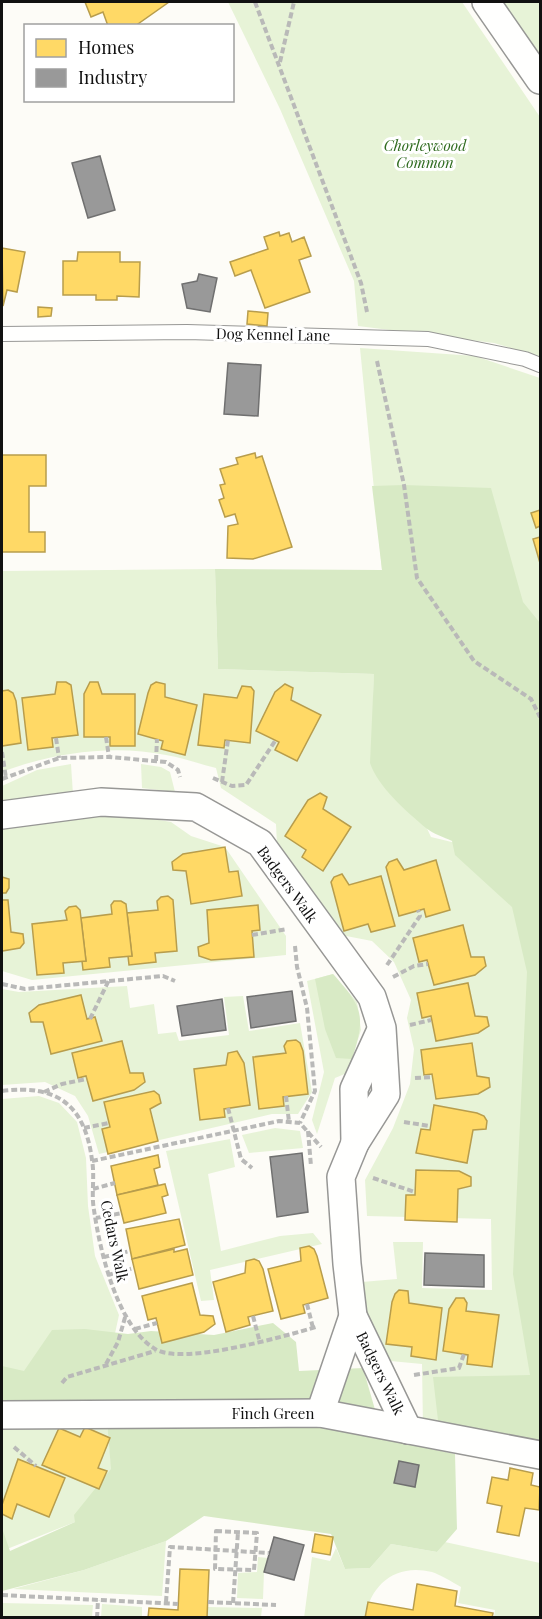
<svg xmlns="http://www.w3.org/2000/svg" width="542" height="1619" font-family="'Playfair Display',serif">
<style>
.green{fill:#e7f3d7}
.forest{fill:#d8eac5}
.homes{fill:#ffd966;stroke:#b89d4c;stroke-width:1.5}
.industry{fill:#999;stroke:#707070;stroke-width:1.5}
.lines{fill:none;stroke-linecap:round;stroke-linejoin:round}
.lane-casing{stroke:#979795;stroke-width:16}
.street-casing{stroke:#979795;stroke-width:30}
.path{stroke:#b9b9b8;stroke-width:4;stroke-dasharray:6 3;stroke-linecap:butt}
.lane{stroke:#fffffe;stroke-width:14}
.street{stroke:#fffffe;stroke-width:27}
.labels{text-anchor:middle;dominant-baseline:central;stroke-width:6;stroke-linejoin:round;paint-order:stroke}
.park-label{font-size:15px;font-style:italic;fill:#2f6b1f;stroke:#fff}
.street-label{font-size:15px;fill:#111;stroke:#fff}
</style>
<rect width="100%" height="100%" fill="#fdfcf7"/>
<g class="green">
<polygon points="228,2 462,2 540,117 540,357 494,343 358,326 354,281 280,109"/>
<polygon points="497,2 540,2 540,62"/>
<polygon points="360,348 475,356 540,378 540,844 382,570"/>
<path d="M215,569L218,669L374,674L373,712L431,837L497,853H540V1449L423,1428L422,1364L380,1360L366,1316L362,1282L397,1279L393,1242H423L422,1288L492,1290L491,1219L367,1216L365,1180L393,1128L410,1084L414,1049L407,1018L411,1000L394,962L372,941L341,935L277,845L276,824L221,788L216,768C200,764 183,758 166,755C113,744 51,753 2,772V571Z"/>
<polygon points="71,764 73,795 2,803 2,786 37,770"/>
<polygon points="141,764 161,767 170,772 175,792 142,788"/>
<polygon points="118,813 171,822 191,836 225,847 286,936 286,955 32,980 2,971 2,828"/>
<polygon points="333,974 357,1002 361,1030 347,1073 335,1078 317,1134 312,1120 324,1072 307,981"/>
<polygon points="127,986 130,1008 154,1004 158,1034 176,1032 179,1041 229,1035 224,997 243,996 249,1031 300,1023 312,1092 298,1114 272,1114 99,1154 88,1116 75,1096 45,1082 2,1085 2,989 19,992"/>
<polygon points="39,1096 59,1103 77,1122 86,1158 88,1206 95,1256 119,1315 114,1338 2,1402 2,1099"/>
<polygon points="275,1128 300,1131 303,1148 249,1153 242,1135"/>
<polygon points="230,1139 235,1167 208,1174 221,1251 280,1236 313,1233 322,1244 210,1270 214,1300 201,1301 166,1151"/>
<polygon points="107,1421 112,1473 75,1522 2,1551 2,1423"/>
<polygon points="166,1541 162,1596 13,1589 84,1570"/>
<path d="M445,1542L540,1563V1617H494L495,1610L458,1603L461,1587C452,1582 441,1575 432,1572C396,1563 371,1584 365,1617L304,1618L312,1557L330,1561L336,1548L345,1569L370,1568L391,1544L437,1552Z"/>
<polygon points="258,1557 268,1558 264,1572 263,1599 237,1598 238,1573 257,1572"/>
<polygon points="2,1603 93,1605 92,1617 2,1617"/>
<polygon points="102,1604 142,1607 142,1617 101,1617"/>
<polygon points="208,1607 262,1608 261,1617 207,1617"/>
</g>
<g class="forest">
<path d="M404,485L491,488L523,602L540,623V1448L439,1429L433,1377L530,1375L513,1274L527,972L512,907L455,855L452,841C444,837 433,834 426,828C407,812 378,787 370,763L374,674L218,669L215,569L382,570L372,486Z"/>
<path d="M333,974C363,1008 366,1015 352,1059L336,1058L325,1029L315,979Z"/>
<polygon points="273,1323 296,1342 299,1371 363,1368 376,1413 2,1402 2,1366 24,1371 52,1330 85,1329 128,1334 151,1331 214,1335"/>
<polygon points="107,1421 322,1426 455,1454 457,1529 437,1552 391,1544 370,1568 345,1569 331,1534 204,1516 166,1541 84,1570 2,1591 2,1528 10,1551 75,1522 74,1515 111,1469"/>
</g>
<g class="homes">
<polygon points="85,2 169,2 135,26 108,26 103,12 91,17"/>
<polygon points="279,232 280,236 289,233 292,242 304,237 311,256 299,260 310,292 265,308 251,270 235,276 230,262 268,249 264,237"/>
<polygon points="2,248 25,252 17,292 7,290 3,306"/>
<polygon points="78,252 120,252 120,262 140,262 139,297 117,296 117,300 96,300 96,295 63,295 63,261 77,261"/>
<polygon points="38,307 52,308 51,316 38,317"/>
<polygon points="248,311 268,313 267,326 247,324"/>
<polygon points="255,453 256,458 262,456 292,547 253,559 227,558 228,526 238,524 235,514 225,517 219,500 224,498 220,485 225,484 220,469 238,464 236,458"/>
<polygon points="2,455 46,455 46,486 29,486 29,532 45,532 45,552 2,552"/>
<polygon points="540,510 540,526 536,528 531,513"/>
<polygon points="540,537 540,563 533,539"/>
<polygon points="57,682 66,682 71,685 78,735 52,738 53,747 28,750 22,698 55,694"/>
<polygon points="90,682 98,682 102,694 135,694 135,746 110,746 110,737 84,737 84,694"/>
<polygon points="156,682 165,684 165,697 197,705 185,755 161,749 163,741 138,734 148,693 151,685"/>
<polygon points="285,684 293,688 291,700 321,715 297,761 275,750 279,742 256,731 275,692"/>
<polygon points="242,686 251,687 254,691 250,743 225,740 224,748 198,745 204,694 237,698"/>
<polygon points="8,690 13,693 16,701 21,743 2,746 2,691"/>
<polygon points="320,793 327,797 323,809 351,827 323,871 302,857 306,850 285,836 308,800"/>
<polygon points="225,847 229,872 238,871 242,896 191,904 186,871 173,870 172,862 183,854"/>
<polygon points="397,859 404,870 436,860 450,910 426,917 424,909 399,916 386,867 389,862"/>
<polygon points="342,874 349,885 381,876 395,926 371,932 368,924 344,931 331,882 334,877"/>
<polygon points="2,877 9,879 9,888 6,893 2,893"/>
<polygon points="168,896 173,900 177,951 155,953 156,962 129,965 128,956 132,956 127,913 158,910 157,901 161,897"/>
<polygon points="2,900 8,900 11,932 23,934 24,943 20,948 2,951"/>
<polygon points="114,901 121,901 126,904 132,956 109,958 110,967 83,970 82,961 86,961 81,918 112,914 111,905"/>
<polygon points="258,905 260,930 252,931 254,957 211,960 199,956 198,947 209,943 207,910"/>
<polygon points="76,906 80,910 86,961 63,963 64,973 37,975 32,924 67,920 65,911 69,907"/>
<polygon points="463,925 471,957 484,957 486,966 475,975 434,985 427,960 419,962 413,938"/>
<polygon points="468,983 475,1016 487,1017 489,1026 478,1033 436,1041 431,1016 422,1018 417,993"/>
<polygon points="81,995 87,1019 95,1017 102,1041 51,1054 43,1022 31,1022 29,1013 39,1005"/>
<polygon points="296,1040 300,1043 303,1051 308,1094 283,1097 284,1106 259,1109 253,1057 286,1053 284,1046 287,1041"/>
<polygon points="122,1041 130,1073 143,1073 145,1082 134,1090 93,1101 86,1076 78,1078 72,1053"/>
<polygon points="472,1043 477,1076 489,1078 490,1087 478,1094 436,1099 432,1074 424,1075 421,1050"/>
<polygon points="237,1051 244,1063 250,1105 224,1109 225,1117 200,1120 194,1069 226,1065 228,1053"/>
<polygon points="154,1091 159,1095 161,1103 150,1109 158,1141 108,1154 102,1129 110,1127 104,1102"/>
<polygon points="434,1105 477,1113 484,1116 487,1121 486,1129 473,1130 467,1163 416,1153 421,1129 430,1130"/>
<polygon points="158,1155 160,1167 154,1169 158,1185 117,1195 111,1166"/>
<polygon points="416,1170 459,1171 471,1177 471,1186 458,1189 457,1222 405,1220 406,1195 415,1195"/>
<polygon points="165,1184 168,1195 162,1197 166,1213 124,1223 117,1195"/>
<polygon points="179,1219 185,1245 132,1259 126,1229"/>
<polygon points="309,1246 314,1249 317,1256 328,1298 303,1305 305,1313 281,1319 268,1269 301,1261 300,1248"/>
<polygon points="174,1249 174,1252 187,1249 193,1275 139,1289 132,1259"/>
<polygon points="254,1259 259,1261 263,1269 273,1311 248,1317 250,1325 226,1332 213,1282 245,1273 246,1261"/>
<polygon points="192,1283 200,1315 213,1316 215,1324 204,1332 162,1343 156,1318 148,1320 142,1296"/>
<polygon points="399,1290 408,1291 409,1303 442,1308 436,1360 411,1356 412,1347 386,1344 392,1302 395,1294"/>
<polygon points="456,1298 464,1298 467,1303 466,1311 499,1315 492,1367 467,1364 468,1355 443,1351 449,1309"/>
<polygon points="85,1427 110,1438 98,1468 107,1471 99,1489 42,1465 59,1428 80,1437"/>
<polygon points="18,1459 65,1478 49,1517 17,1504 12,1519 2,1514 2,1505"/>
<polygon points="510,1468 533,1473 531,1485 540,1487 539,1510 525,1508 519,1536 497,1532 502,1506 487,1503 492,1477 508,1480"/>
<polygon points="315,1534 333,1537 330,1555 312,1552"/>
<polygon points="180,1569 209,1570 207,1618 148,1618 149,1608 178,1610"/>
<polygon points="417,1584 457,1591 455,1606 493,1613 492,1618 365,1618 368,1602 413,1610"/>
</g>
<g class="industry">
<polygon points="100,156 115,210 88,218 72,163"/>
<polygon points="199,274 217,278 210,312 187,308 182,284 197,281"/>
<polygon points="228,363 261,365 258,416 224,414"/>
<polygon points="292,991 296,1021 251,1028 247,997"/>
<polygon points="222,999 226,1030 182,1036 177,1006"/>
<polygon points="302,1153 308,1212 277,1217 270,1157"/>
<polygon points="425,1253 484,1255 484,1287 424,1285"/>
<polygon points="399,1461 419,1465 415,1487 394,1483"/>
<polygon points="274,1537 304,1545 294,1580 264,1572"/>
</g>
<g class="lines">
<defs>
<polyline id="lane" points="2,334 187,332 428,339 525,359 540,365"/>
<g id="street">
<polyline points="486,2 540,80"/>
<polyline points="2,815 101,802 196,807 260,843 372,997 382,1028 386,1094 355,1143 341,1177 347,1264 353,1316 408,1430"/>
<polyline points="355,1143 354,1089 380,1032"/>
<polyline points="320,1413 353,1316"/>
<polyline points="2,1415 320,1413 540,1455"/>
</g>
</defs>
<use href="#lane" class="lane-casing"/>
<use href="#street" class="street-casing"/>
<g class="path">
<polyline points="255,2 361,283 367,312"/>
<polyline points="280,62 294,2"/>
<polyline points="377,361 404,485 417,578 474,661 531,699 540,717"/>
<polyline points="106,737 109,757"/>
<polyline points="56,738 59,758"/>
<polyline points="2,752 6,778"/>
<polyline points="156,761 157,739"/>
<polyline points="213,778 232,786 246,785 275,741"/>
<polyline points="2,779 59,758 109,757 166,762 178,770 180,777"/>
<polyline points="222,782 228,740"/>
<polyline points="252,935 287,929"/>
<polyline points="295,946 297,967 307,1008 315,1091 300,1123"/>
<polyline points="387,965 420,916 418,910"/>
<polyline points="393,977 414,966 428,964"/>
<polyline points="2,984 25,989 163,976 175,981"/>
<polyline points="90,1019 109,980"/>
<polyline points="410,1025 431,1020"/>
<polyline points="415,1078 433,1077"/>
<path d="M2,1091C57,1084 85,1105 92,1160C95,1177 91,1194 94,1210C100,1251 117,1326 155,1349C182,1366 285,1336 316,1327"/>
<polyline points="44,1092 62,1084 87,1079"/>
<polyline points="286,1096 289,1122"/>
<polyline points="228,1108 241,1159 252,1168"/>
<polyline points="404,1122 430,1126"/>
<polyline points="84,1128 109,1123"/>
<polyline points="308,1131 311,1166"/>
<polyline points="92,1161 279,1121 300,1123 321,1147"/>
<polyline points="373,1178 415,1192"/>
<polyline points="93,1189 115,1183"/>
<polyline points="96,1218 122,1213"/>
<polyline points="104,1257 130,1251"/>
<polyline points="108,1275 134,1268"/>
<polyline points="307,1304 313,1328"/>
<polyline points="253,1316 260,1343"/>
<polyline points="135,1329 157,1323"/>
<polyline points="106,1364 118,1342 126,1314"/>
<polyline points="414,1375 459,1368 464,1354"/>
<polyline points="62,1383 67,1377 155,1351"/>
<polyline points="14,1447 36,1466"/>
<polygon points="216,1531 257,1533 254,1570 215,1569"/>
<polyline points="2,1595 178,1604"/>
<polyline points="166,1602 170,1547 269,1553"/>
<polyline points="208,1602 276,1605"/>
<polyline points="233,1603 238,1532"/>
<polyline points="97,1618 98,1600"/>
</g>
<use href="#lane" class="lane"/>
<use href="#street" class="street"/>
</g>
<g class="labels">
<g class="park-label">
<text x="425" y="145">Chorleywood<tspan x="425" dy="17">Common</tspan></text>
</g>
<g class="street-label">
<text transform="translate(273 334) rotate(1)">Dog Kennel Lane</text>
<text transform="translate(288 884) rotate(54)">Badgers Walk</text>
<text transform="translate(115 1241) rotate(78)">Cedars Walk</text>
<text transform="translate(381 1373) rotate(64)">Badgers Walk</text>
<text x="273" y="1413">Finch Green</text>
</g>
</g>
<rect width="542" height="1619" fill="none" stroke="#111111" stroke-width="6"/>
<rect x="24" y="24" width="210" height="78" fill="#ffffff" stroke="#a0a0a0" stroke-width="1.5"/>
<rect x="36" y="39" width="30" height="18" fill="#ffd966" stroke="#a0a0a0" stroke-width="1.5"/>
<text x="78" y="54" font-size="18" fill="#111111">Homes</text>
<rect x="36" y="69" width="30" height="18" fill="#999999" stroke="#a0a0a0" stroke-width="1.5"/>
<text x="78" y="84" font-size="18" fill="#111111">Industry</text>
</svg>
